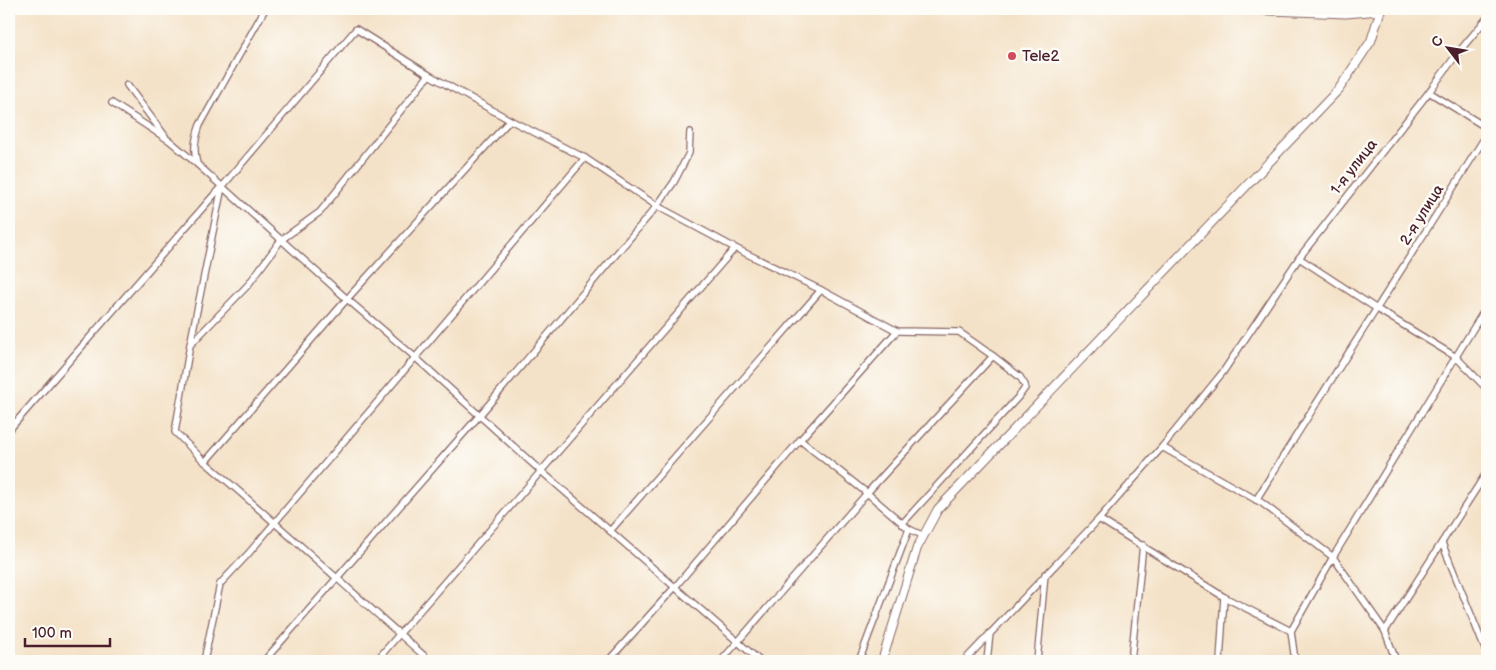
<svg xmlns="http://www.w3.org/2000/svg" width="1496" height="670" font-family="'Balsamiq Sans',sans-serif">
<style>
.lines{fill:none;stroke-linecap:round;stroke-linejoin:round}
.minor-casing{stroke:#866362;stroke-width:8}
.tertiary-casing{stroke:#866362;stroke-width:9}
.secondary-casing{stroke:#866362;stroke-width:10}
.minor{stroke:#fff;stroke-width:5.5}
.tertiary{stroke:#fff;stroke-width:7}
.secondary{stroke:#fff;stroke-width:8}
.poi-dot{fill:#d1495b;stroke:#fdfcf7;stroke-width:2}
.labels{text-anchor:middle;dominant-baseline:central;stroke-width:5;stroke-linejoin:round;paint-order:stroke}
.poi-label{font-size:15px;fill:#4a1f2b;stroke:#fdfcf7;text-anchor:start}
.street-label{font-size:15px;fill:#4a1f2b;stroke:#fdfcf7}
</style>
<rect width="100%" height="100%" fill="#fdfcf7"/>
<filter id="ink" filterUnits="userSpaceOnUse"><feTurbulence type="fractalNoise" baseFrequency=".02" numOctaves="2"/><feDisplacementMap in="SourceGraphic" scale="10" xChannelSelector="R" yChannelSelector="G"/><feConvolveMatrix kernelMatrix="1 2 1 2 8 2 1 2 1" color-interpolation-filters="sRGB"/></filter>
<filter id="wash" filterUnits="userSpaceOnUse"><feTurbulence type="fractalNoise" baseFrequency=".0096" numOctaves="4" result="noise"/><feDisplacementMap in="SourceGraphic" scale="20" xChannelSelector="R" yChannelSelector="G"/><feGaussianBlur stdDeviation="1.12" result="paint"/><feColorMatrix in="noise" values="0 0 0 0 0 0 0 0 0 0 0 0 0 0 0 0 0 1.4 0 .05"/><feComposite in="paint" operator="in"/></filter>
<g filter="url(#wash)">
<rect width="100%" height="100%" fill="#f4e2c8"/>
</g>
<g filter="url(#ink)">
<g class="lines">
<defs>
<g id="minor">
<path d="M265,9L200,125C195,139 193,150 197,164L347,299L416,358L533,464L760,661"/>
<polyline points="127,85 165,136"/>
<polyline points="1429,92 1487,128"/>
<polyline points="112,103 170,141 197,164"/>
<polyline points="1299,258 1377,309 1456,357 1487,389"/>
<polyline points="190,345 248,285 281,240 320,212 429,75"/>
<polyline points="9,430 220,188"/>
<polyline points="800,440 867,493 909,529 859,661"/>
<polyline points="1162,447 1262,503 1333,557 1385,631 1396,661"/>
<polyline points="205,462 175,432 190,345 222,187 356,29 429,75 510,120 585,158 657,206 735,248 821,290 897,331 959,332 993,356 1020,377 1025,385 1025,388 1020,395 902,524"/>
<path d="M1256,500C1332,377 1411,256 1487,134"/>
<polyline points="1099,519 1162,447 1223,372 1299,258 1429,92 1457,54 1487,18"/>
<polyline points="909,529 924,536"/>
<polyline points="610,531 821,290"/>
<polyline points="1442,543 1487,654"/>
<polyline points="1291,631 1333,557 1487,306"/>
<polyline points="1385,631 1487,472"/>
<polyline points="204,661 220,584 248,554 585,158"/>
<polyline points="264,661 479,416 657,206 674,182 689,153 690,132"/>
<polyline points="376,661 735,248"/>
<path d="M430,661C355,595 281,527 205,462L347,299L510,120"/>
<polyline points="608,661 675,587 800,440 897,331"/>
<polyline points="721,661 867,493 993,356"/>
<polyline points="964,661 1099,519 1224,597 1291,631 1295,661"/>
<polyline points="987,661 990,633"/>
<polyline points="1037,661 1045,574"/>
<polyline points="1131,661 1143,545"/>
<polyline points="1220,661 1224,597"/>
</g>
<polyline id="tertiary" points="1217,9 1346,14 1380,11"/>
<polyline id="secondary" points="882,661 917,548 938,509 1339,89 1371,41 1381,9"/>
</defs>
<use href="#minor" class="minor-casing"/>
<use href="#tertiary" class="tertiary-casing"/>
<use href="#secondary" class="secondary-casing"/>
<use href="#minor" class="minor"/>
<use href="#tertiary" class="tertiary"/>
<use href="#secondary" class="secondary"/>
</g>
</g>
<circle class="poi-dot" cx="1012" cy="56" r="5"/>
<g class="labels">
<g class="poi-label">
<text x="1022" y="56">Tele2</text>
</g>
<g class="street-label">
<text transform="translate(1354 167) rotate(-52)">1-я улица</text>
<text transform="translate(1422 215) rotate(-58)">2-я улица</text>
</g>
</g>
<rect width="1496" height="670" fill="none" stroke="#fdfcf7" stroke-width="30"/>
<g transform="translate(1448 48) rotate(301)" stroke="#fdfcf7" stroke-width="4" paint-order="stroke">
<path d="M0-4L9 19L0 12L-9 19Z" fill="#4a1f2b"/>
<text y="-8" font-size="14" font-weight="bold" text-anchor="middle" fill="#4a1f2b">С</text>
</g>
<path d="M25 638v8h85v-8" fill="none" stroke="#4a1f2b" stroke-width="2.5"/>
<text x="32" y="638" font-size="15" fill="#4a1f2b" stroke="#fdfcf7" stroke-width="4" paint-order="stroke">100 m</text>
</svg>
